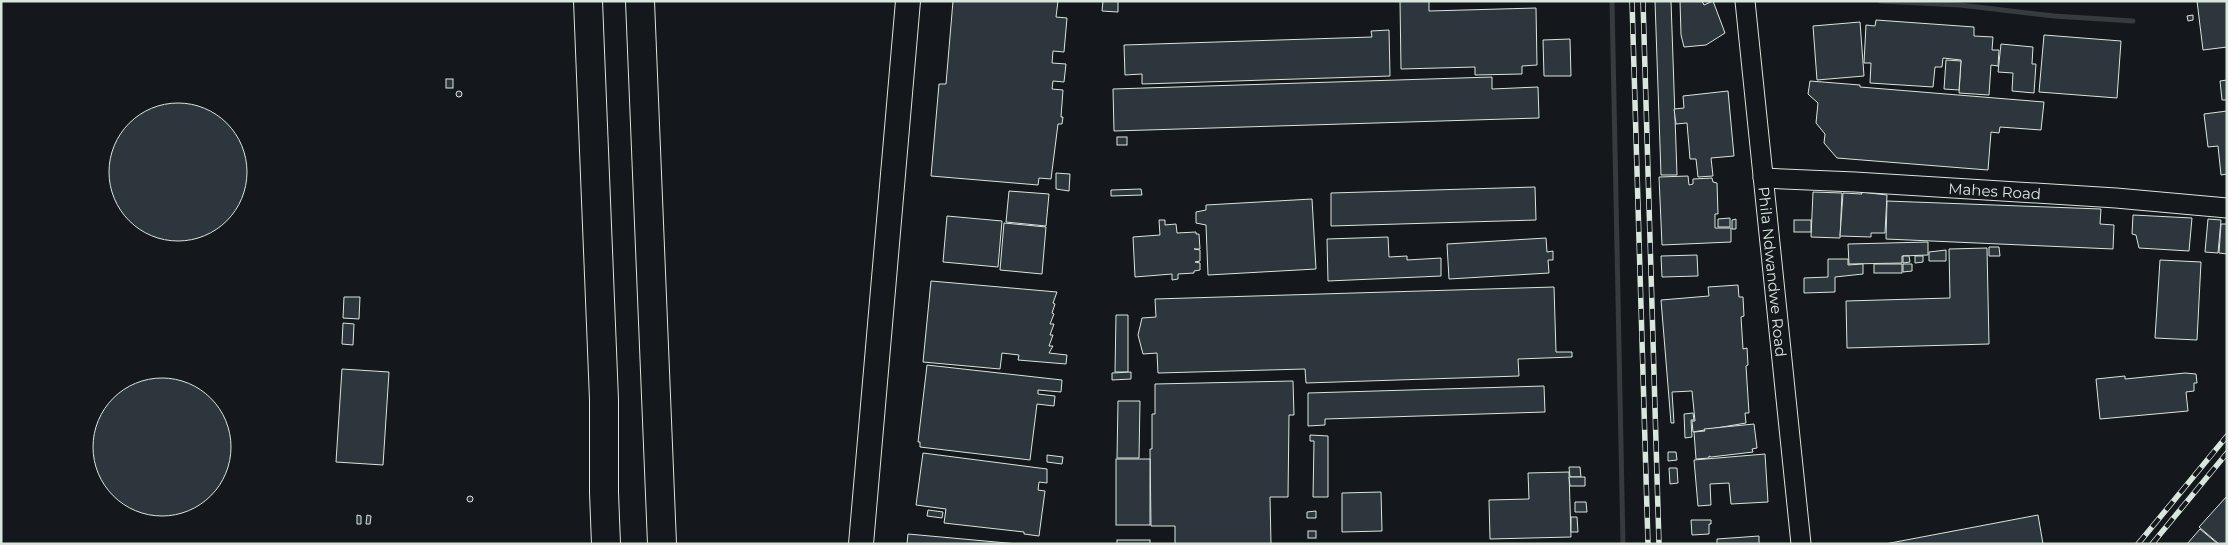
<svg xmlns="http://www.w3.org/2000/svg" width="2228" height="545" font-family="Montserrat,sans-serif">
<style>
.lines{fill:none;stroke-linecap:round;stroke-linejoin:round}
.stream{stroke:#363b3e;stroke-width:5}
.building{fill:#2c363c;stroke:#d8e6dc}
.minor-casing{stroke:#d8e6dc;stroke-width:21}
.major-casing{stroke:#d8e6dc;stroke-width:26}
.highway-casing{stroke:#d8e6dc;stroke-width:30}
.minor{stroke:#14181c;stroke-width:19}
.major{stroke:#14181c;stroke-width:24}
.highway{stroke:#14181c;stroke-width:28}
.rail-casing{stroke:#d8e6dc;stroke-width:5.5}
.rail{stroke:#14181c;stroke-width:4;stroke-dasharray:11;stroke-linecap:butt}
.labels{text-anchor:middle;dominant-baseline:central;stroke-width:4;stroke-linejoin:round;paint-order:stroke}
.street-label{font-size:15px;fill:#d8e6dc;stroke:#14181c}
</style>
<rect width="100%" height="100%" fill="#14181c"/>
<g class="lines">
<g class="stream">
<polyline points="1612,1 1623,544"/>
<polyline points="1880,1 1960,5 2054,16 2133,21"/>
</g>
</g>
<g class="building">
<polygon points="953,1 1058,1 1056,17 1067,18 1064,52 1053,51 1052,63 1066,64 1064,82 1053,81 1052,89 1063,90 1061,117 1063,117 1062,124 1058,124 1051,179 1039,178 1038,185 931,176 939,84 946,84"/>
<polygon points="1103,1 1118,1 1118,12 1102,11"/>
<polygon points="1400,1 1429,1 1429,11 1536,8 1537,65 1522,66 1522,74 1475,75 1475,67 1401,69"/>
<polygon points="1655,1 1671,1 1677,175 1661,175"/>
<polygon points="1680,1 1702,1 1704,5 1713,1 1725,33 1706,45 1684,47 1681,35"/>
<polygon points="2197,1 2227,1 2227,47 2203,50"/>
<polygon points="2193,15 2193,20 2188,21 2187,16"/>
<polygon points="1876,20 1974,27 1974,36 1993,37 1992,50 1999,50 1998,66 1991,65 1989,95 1959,93 1961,60 1943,58 1942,67 1935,67 1933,87 1870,83 1871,63 1864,63 1866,25 1875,26"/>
<polygon points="1860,22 1864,76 1817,80 1813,26"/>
<polygon points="1389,30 1390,76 1142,84 1142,74 1125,75 1124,45 1372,37 1371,31"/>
<polygon points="2044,35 2121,41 2117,98 2039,92"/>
<polygon points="1570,39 1571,76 1544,76 1543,40"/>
<polygon points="2001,44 2033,47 2032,64 2036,64 2034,93 2012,91 2013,73 1998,72"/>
<polygon points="1946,60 1961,61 1959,90 1944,89"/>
<polygon points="1492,77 1492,89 1538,87 1539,118 1114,131 1113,89"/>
<rect x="446" y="79" width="7" height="9"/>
<polygon points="2227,80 2227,100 2222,100 2220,81"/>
<polygon points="1810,81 1860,85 1860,87 2044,102 2041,130 2000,127 1999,133 1991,132 1988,170 1837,158 1824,143 1825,134 1816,123 1818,103 1808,94"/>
<polygon points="1728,91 1734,156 1711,158 1713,176 1698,177 1696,159 1690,159 1687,123 1676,124 1674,109 1684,108 1683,96"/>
<circle cx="459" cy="94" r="3"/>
<circle cx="178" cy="172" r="69"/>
<polygon points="2227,111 2227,174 2221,175 2218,146 2208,147 2204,114"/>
<rect x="1117" y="137" width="10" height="8"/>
<polygon points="1056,173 1070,174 1069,191 1056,189"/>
<polygon points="1688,176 1689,185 1693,184 1693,179 1712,178 1713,182 1717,183 1718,214 1715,214 1715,228 1731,228 1731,242 1662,245 1659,177"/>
<polygon points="1535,187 1536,220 1331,226 1331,193"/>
<polygon points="1141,189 1142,195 1111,196 1111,190"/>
<polygon points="1009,191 1049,194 1046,226 1006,222"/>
<polygon points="1813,192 1842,193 1840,238 1811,237"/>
<polygon points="1861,192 1887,195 1885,233 1871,233 1871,237 1840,236 1843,193 1862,194"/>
<polygon points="1312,199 1316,269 1208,275 1206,225 1196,223 1196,212 1206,210 1206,205"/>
<polygon points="1887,201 2101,209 2100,224 2114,225 2113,249 1886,239"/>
<polygon points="2133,215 2192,218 2189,251 2139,248 2136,235 2132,234"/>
<polygon points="947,216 1002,221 998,267 943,262"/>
<polygon points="1730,218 1730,227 1718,227 1718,219"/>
<polygon points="1736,219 1736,229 1732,229 1732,220"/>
<polygon points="2208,219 2221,220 2218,253 2205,252"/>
<polygon points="1159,220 1165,220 1165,225 1176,224 1177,233 1196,232 1196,234 1199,234 1200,249 1194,249 1200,250 1200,261 1195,262 1200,263 1200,270 1194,271 1194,273 1178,274 1178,279 1172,280 1172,274 1135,277 1133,237 1160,235"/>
<rect x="1794" y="220" width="17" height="12"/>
<polygon points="1004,223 1046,227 1042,274 1000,270"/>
<polygon points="2221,224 2227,224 2227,254 2219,253"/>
<polygon points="1388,237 1389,257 1407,256 1407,260 1441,258 1441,276 1328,281 1327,239"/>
<polygon points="1546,238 1547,252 1553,251 1553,260 1548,260 1549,273 1449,279 1447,244"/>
<polygon points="1928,242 1928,255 1902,256 1902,263 1849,264 1848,244"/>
<polygon points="1989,247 1999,247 2000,256 1989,256"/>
<polygon points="1987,248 1989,344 1847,348 1846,301 1950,298 1949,249"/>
<polygon points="1946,250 1946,261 1929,261 1929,252"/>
<polygon points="1697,255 1698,276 1662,277 1661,256"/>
<polygon points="1903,256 1909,256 1910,262 1903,263"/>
<polygon points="1915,256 1923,256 1923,262 1915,263"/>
<polygon points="1828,259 1848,259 1848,265 1863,264 1863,274 1835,277 1835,292 1804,293 1804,278 1828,277"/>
<polygon points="2160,260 2201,262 2197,340 2155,338"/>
<rect x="1874" y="264" width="28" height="9"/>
<polygon points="1903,264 1912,264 1912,271 1903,272"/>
<polygon points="931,281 1057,292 1053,303 1055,304 1052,313 1054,314 1050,324 1054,324 1050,335 1053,335 1049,346 1053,346 1049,353 1067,355 1066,364 1018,360 1019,355 1002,353 1000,369 923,362"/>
<polygon points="1738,285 1739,297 1743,297 1744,316 1741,317 1743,349 1747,348 1748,365 1746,366 1749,413 1745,413 1746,423 1693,432 1692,421 1695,421 1692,391 1672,392 1674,423 1671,423 1661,300 1709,296 1708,287"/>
<polygon points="1554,287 1556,352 1572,352 1572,357 1518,359 1519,376 1306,383 1305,369 1158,373 1157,353 1143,354 1138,335 1142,318 1156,317 1155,299"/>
<polygon points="344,297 360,297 359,319 343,318"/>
<polygon points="1116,315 1128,315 1128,372 1115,372"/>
<polygon points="343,323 354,324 353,345 342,344"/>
<polygon points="927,365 1062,380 1061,392 1038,390 1038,394 1055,396 1054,406 1037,404 1030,460 920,447 920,442 918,442"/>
<polygon points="342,369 389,372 383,465 336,462"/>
<polygon points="1131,372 1131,379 1112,380 1112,373"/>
<polygon points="2185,373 2196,374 2197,383 2194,383 2194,391 2186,392 2188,411 2100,419 2096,379 2125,376 2125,379"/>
<circle cx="162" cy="447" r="69"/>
<polygon points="1293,381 1294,415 1289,415 1288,497 1270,497 1271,544 1175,544 1175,526 1151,526 1150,449 1152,449 1152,414 1155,414 1155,384"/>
<polygon points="1544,386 1545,412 1325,419 1325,425 1308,426 1308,393"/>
<polygon points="1118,401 1140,401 1139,458 1117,458"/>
<polygon points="1693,413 1694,420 1691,420 1692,437 1685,438 1684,414"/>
<polygon points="1754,424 1757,448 1752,449 1753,452 1711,457 1709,456 1709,458 1696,459 1694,432 1705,431 1704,429"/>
<polygon points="1310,435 1328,436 1328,497 1313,497 1314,441 1310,441"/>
<polygon points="1668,452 1676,452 1677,460 1668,461"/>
<polygon points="923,453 1047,469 1047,483 1039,482 1038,490 1045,491 1039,536 1024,534 1024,532 944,523 946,509 916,505"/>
<polygon points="1765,454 1768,502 1731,504 1729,483 1710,484 1711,505 1698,506 1694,460"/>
<polygon points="1047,455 1063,457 1062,464 1047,462"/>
<rect x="1116" y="459" width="34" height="66"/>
<polygon points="1569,467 1580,467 1581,477 1570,477"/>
<polygon points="1669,468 1677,468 1678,483 1670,484"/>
<polygon points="1569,472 1571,537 1490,539 1489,500 1529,499 1528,473"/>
<polygon points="1569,477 1585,477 1585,486 1570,486"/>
<polygon points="1381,492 1382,531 1342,532 1342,493"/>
<polygon points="2227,496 2227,544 2219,544 2199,527"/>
<circle cx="470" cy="499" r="3"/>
<polygon points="1575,502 1586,502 1587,512 1575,512"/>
<polygon points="928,510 943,512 942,518 927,516"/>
<polygon points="1316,511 1316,518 1307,518 1307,512"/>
<polygon points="357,515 361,516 361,524 357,524"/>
<polygon points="367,515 371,516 370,524 366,524"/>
<polygon points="2038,515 2043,544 1885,544"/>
<polygon points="1571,517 1577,517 1578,532 1571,532"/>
<polygon points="1691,520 1711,520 1711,524 1709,524 1709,534 1692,535"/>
<polygon points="2200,529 2218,544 2187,544"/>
<rect x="1308" y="531" width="8" height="7"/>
<polygon points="908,534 1018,544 907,544"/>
<polygon points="1759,536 1759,544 1717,544 1717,539"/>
<rect x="1117" y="540" width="33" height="4"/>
</g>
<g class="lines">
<defs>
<g id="minor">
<path id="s1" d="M1745,1L1801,544"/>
<path id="s2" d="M1763,178L1855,182L2116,198L2227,208"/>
</g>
<polyline id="major" points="861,544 908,1"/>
<g id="highway">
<polyline points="588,1 604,400 604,493 606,544"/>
<polyline points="640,1 662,544"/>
</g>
</defs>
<use href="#minor" class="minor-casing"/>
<use href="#major" class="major-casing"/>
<use href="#highway" class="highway-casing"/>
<use href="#minor" class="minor"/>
<use href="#major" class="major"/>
<use href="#highway" class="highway"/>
<defs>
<g id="rail">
<polyline points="1632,1 1648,544"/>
<polyline points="1643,1 1659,544"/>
<polyline points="2138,544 2227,436"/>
<polyline points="2152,544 2227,453"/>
</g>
</defs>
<use href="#rail" class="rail-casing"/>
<use href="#rail" class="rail"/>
</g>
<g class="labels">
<g class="street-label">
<text stroke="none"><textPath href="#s2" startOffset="232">Mahes Road</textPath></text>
<text stroke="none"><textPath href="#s1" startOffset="272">Phila Ndwandwe Road</textPath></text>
</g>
</g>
<rect width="2228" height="545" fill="none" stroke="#d8e6dc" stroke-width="5"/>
</svg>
